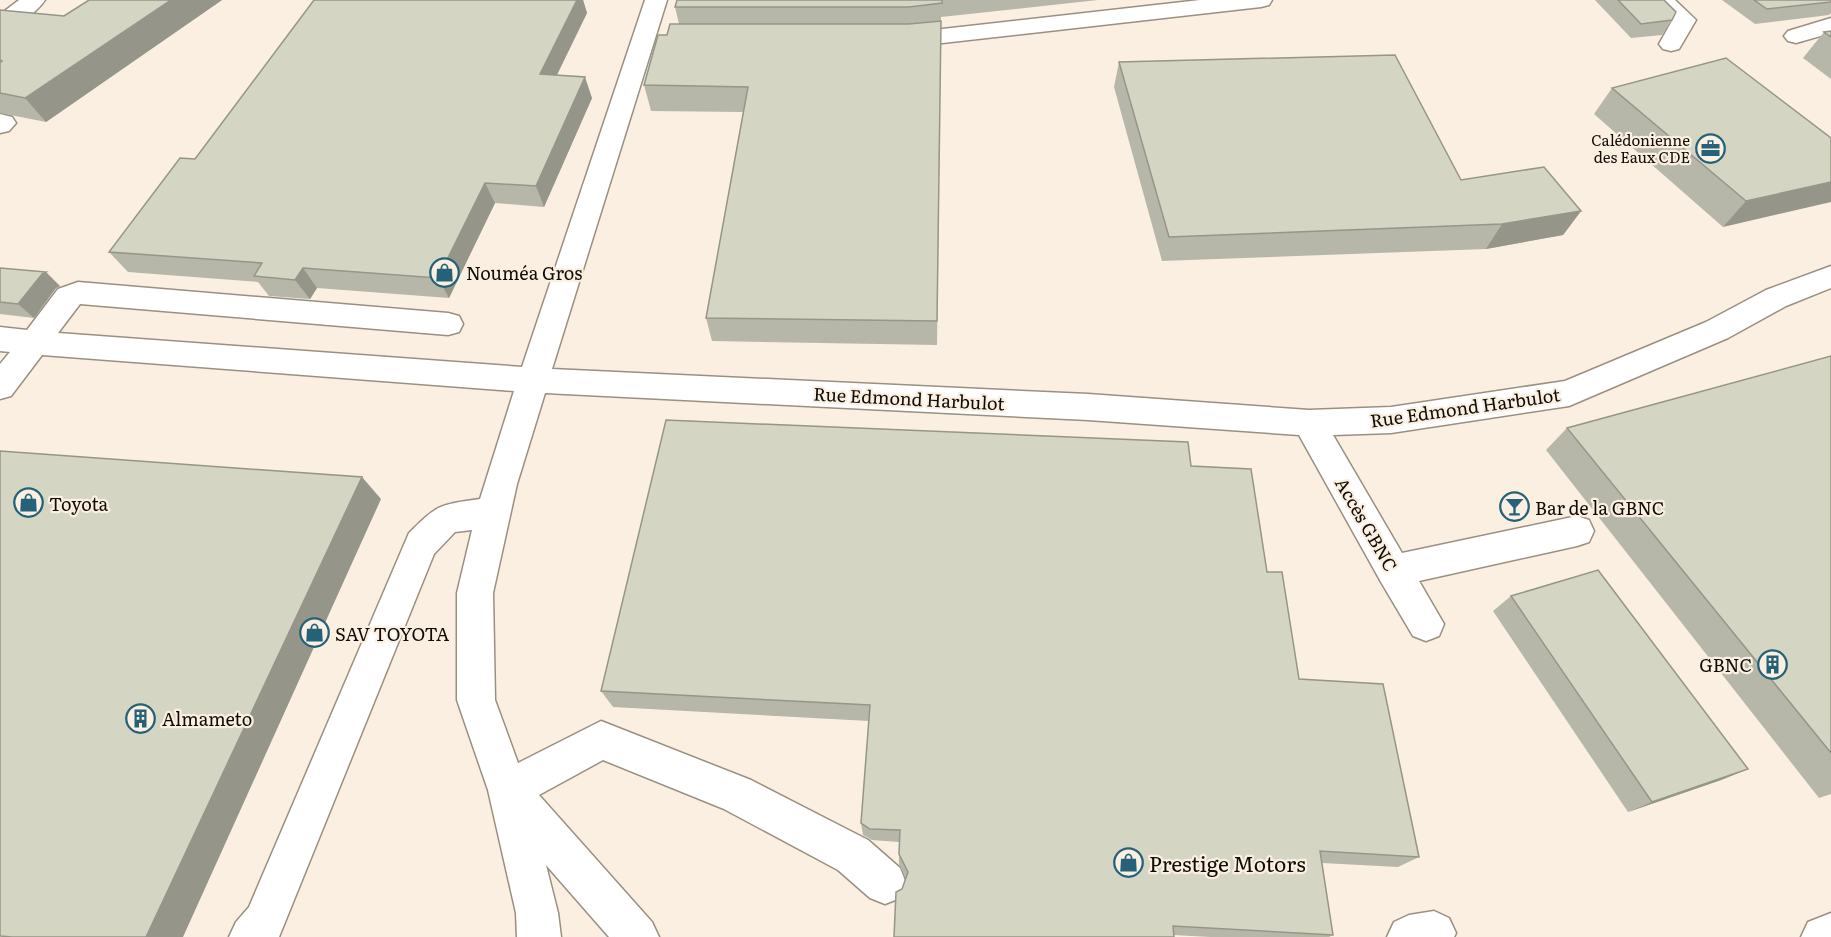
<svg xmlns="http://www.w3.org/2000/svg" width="1831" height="937" font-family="Literata,serif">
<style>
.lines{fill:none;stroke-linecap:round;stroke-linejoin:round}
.minor-casing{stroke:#999082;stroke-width:3}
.major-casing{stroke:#999082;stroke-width:3}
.minor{fill:#fff;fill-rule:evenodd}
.major{fill:#fff;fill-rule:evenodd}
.wall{fill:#b7b7a9}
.shaded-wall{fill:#959589}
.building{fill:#d5d5c4;stroke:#959589;stroke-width:1.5}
.labels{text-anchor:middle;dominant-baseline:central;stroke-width:4.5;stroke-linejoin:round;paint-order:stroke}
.far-poi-label{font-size:15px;fill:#0f0b07;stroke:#faefe0;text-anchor:end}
.poi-label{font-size:18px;fill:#0f0b07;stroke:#faefe0;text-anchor:start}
.street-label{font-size:18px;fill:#0f0b07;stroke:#faefe0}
.near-poi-label{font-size:21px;fill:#0f0b07;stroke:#faefe0;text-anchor:start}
</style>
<rect width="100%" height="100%" fill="#faefe0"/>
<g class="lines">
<defs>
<g id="minor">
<path d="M19,0H45C36,13 18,27 2,23V13Z"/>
<path d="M645,0H667L552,369L1088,394L1309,410L1391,407L1565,381L1706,322L1766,290L1831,266V288L1786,306L1728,338L1569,406L1391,433L1333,435L1402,553L1577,516L1589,520L1594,531L1589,542L1577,546L1419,581L1444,624L1439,636L1426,641L1413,636L1381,582L1299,435L1088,420L545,393L517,484L493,593L495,700L518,763L601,721L751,780L868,840L900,868L906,883L900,898L885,904L870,898L838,870L724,809L603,760L539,795L652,922L659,937H609L546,865L558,913L561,937H517L516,913L488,790L457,700V593L472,530L455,532L434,554L279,937H229L236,922L249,907L409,533C438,504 439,505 480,499L514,391L42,355L11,396L0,399V364L10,352L0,351V327L27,330L58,289L78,282L448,313L459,316L463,324L459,332L448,335L80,304L58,333L522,367Z"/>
<polygon points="1200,0 1272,0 1269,5 1261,7 898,48 890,46 886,41 890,36 898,34"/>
<polygon points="1651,0 1675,0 1696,20 1679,49 1671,51 1663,49 1659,44 1672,21"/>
<polygon points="1831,18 1831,33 1796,43 1788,41 1784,36 1788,31"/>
<polygon points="0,114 12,117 16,123 9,131 0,133"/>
<polygon points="1434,911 1449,918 1456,933 1454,937 1387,937 1394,922 1409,915"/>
</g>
<polygon id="major" points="1831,913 1831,937 1801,937 1808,922"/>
</defs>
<use href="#minor" class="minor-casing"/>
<use href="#major" class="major-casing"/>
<use href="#minor" class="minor"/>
<use href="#major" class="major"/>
</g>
<g class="wall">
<polygon points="89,0 222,0 46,122 0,113 0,10 64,16"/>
<polygon points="314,0 583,0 587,13 557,75 592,98 544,207 495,203 449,298 317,288 310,299 269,296 258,282 128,272 109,252 195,159"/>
<polygon points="677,0 1098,0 941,17 937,345 712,341 706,318 743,112 651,111 644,85 667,35 679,24 675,7"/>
<polygon points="1595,0 1664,0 1672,20 1662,35 1631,38"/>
<polygon points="1722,0 1831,0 1831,13 1829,15 1755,24"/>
<polygon points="1831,31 1831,79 1803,58 1824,32"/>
<polygon points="1119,62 1461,180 1581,211 1563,235 1486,249 1162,261 1114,87"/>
<polygon points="1612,88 1831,138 1723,227 1594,114"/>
<polygon points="0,268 60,286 56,288 34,318 0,314"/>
<polygon points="1831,356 1831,794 1819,798 1546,450 1567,428"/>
<polygon points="1191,466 1267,572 1299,679 1419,857 1398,867 1322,863 1333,935 1329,937 1210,937 1174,935 902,889 906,878 899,864 899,842 872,840 863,835 861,823 869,721 613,707 601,691"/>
<polygon points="1511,596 1748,769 1721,780 1628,812 1493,611"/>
</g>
<g class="shaded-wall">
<polygon points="171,0 222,0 46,122 25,98"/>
<polygon points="577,0 583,0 587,13 547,95 540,74"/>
<polygon points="585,77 592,98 544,207 536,186"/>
<polygon points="1831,182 1831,202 1723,227 1746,201"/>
<polygon points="485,183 495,203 449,298 438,278"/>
<polygon points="1581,211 1563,235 1486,249 1502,224"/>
<polygon points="303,268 317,288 310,299 295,280"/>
<polygon points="46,272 60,286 56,288 34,318 18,304 42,274"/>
<polygon points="362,477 381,499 183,937 146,937"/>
<polygon points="1748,769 1721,780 1628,812 1652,802"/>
</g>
<g class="building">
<polygon points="89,0 171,0 25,98 0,93 0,63 2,61 0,60 0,10 64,16"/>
<polygon points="314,0 577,0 540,74 585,77 536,186 485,183 438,278 303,268 295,280 254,276 262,263 109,252 180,158 195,159"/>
<polygon points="677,0 942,0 942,3 909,7 675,7"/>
<polygon points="1618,0 1664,0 1676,12 1672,20 1641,24"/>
<polygon points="1754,0 1831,0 1831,2 1767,9"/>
<polygon points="941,21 937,321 706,318 748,87 644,85 658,35 667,35 670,24 909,24"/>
<polygon points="1831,31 1831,37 1824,32"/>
<polygon points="1395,55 1461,180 1544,167 1581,211 1502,224 1169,237 1119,62"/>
<polygon points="1726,58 1831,138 1831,182 1746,201 1612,88"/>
<polygon points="0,268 46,272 42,274 18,304 0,302"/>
<polygon points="1831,356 1831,753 1567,428"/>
<polygon points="666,420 1188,442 1191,466 1251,469 1267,572 1282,572 1299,679 1383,684 1419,857 1320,851 1333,935 1173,926 1174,937 894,937 896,892 902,889 908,872 899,854 900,830 870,829 861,823 870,705 601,691"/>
<polygon points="0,451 362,477 146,937 12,937 0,936"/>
<polygon points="1598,570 1748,769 1652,802 1511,596"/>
</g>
<defs>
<symbol id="office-ring" viewBox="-11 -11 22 22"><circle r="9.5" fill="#faefe0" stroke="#256279" stroke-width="1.5"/><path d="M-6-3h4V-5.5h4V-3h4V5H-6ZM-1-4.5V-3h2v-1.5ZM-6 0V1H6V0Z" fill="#256279"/></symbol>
<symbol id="shop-ring" viewBox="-11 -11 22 22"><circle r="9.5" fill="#faefe0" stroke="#256279" stroke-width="1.5"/><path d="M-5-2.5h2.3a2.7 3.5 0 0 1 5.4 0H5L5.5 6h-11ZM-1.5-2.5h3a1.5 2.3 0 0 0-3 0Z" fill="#256279"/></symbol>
<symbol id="bar-ring" viewBox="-11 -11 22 22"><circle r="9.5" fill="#faefe0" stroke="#256279" stroke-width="1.5"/><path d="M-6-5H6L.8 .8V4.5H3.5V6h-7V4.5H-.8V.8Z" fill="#256279"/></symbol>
<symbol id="building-ring" viewBox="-11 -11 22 22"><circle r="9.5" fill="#faefe0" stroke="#256279" stroke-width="1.5"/><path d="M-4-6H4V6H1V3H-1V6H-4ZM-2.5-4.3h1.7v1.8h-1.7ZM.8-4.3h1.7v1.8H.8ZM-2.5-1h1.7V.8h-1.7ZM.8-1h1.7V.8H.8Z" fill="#256279"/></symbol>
</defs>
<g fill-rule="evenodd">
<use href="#office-ring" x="1694" y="132" width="33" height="33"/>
<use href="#shop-ring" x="428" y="256" width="33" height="33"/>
<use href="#shop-ring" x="12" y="486" width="33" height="33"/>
<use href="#bar-ring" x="1498" y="490" width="33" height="33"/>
<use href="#shop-ring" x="298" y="616" width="33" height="33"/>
<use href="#building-ring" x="1756" y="648" width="33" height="33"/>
<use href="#building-ring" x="124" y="702" width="33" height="33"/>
<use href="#shop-ring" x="1112" y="846" width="33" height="33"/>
</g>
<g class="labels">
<g class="far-poi-label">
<text x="1690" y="139">Calédonienne<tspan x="1690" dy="17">des Eaux CDE</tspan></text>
</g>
<g class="poi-label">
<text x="466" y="272">Nouméa Gros</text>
<text x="49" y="503">Toyota</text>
<text x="1535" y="507">Bar de la GBNC</text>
<text x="335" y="633">SAV TOYOTA</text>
<text x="1752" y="664" text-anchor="end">GBNC</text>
<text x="162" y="718">Almameto</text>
</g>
<g class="street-label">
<text transform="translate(909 398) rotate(3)">Rue Edmond Harbulot</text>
<text transform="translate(1465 407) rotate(-8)">Rue Edmond Harbulot</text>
<text transform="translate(1367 524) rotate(60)">Accès GBNC</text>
</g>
<g class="near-poi-label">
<text x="1149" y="862">Prestige Motors</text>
</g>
</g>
</svg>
